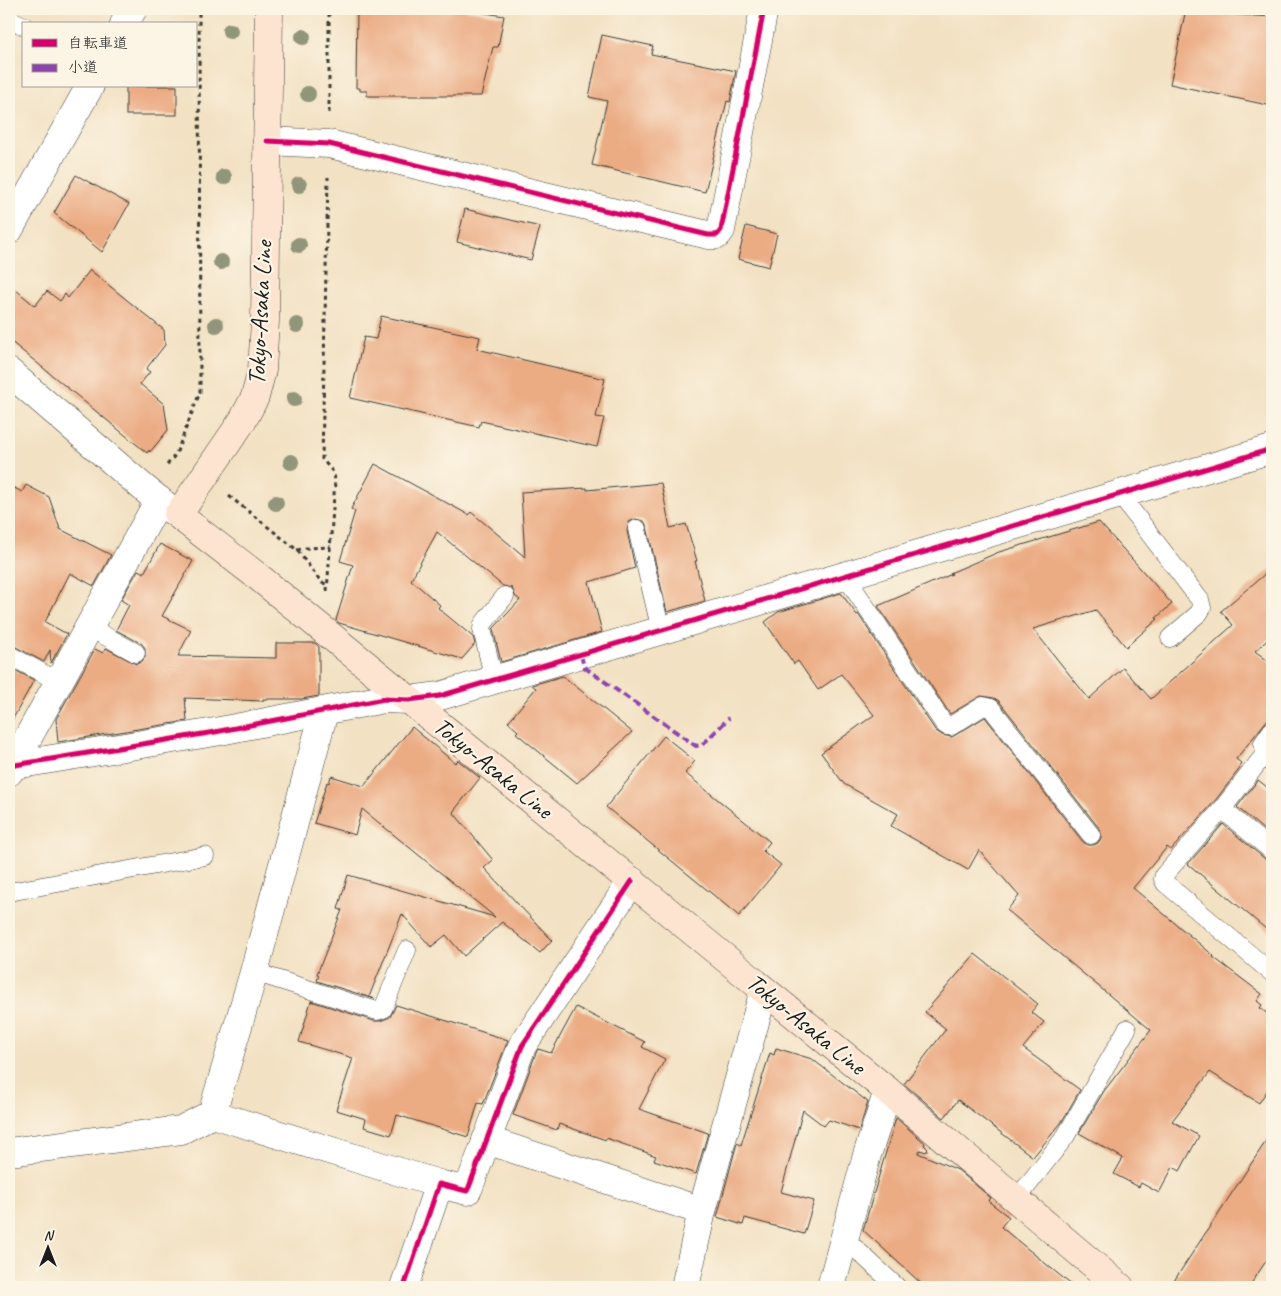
<svg xmlns="http://www.w3.org/2000/svg" width="1281" height="1296" font-family="Caveat,'Klee One',sans-serif">
<style>
.building{fill:#ebab83}
.lines{fill:none;stroke-linecap:round;stroke-linejoin:round}
.service-casing{stroke:#3c3a35;stroke-width:19}
.minor-casing{stroke:#3c3a35;stroke-width:29}
.secondary-casing{stroke:#3c3a35;stroke-width:29}
.path{stroke:#3c3a35;stroke-width:3;stroke-dasharray:4 4;stroke-linecap:butt}
.service{stroke:#fff;stroke-width:18}
.minor{stroke:#fff;stroke-width:28}
.secondary{stroke:#fde4d1;stroke-width:28}
.quiet{stroke:#8e44ad;stroke-width:4;stroke-dasharray:8 4;stroke-linecap:butt}
.cycleway-casing{stroke:#fcf5e5;stroke-width:8}
.cycleway{stroke:#d6006c;stroke-width:5}
.tree{fill:#91967a}
.labels{text-anchor:middle;dominant-baseline:central;stroke-width:4.5;stroke-linejoin:round;paint-order:stroke}
.street-label{font-size:25px;fill:#1c1c1c;stroke:#fcf5e5}
</style>
<rect width="100%" height="100%" fill="#fcf5e5"/>
<filter id="ink" filterUnits="userSpaceOnUse"><feTurbulence type="fractalNoise" baseFrequency=".02" numOctaves="2"/><feDisplacementMap in="SourceGraphic" scale="10" xChannelSelector="R" yChannelSelector="G"/><feConvolveMatrix kernelMatrix="1 2 1 2 8 2 1 2 1" color-interpolation-filters="sRGB"/></filter>
<filter id="wash" filterUnits="userSpaceOnUse"><feTurbulence type="fractalNoise" baseFrequency=".0096" numOctaves="4" result="noise"/><feDisplacementMap in="SourceGraphic" scale="20" xChannelSelector="R" yChannelSelector="G"/><feGaussianBlur stdDeviation="1.12" result="paint"/><feColorMatrix in="noise" values="0 0 0 0 0 0 0 0 0 0 0 0 0 0 0 0 0 1.4 0 .05"/><feComposite in="paint" operator="in"/></filter>
<g filter="url(#wash)">
<rect width="100%" height="100%" fill="#f2e1c2"/>
<g id="blocks">
<g class="building">
<polygon points="357,9 461,9 504,16 498,47 493,47 481,96 367,96 367,91 360,91 360,88 356,88"/>
<polygon points="1186,9 1226,9 1225,14 1272,17 1272,106 1170,84"/>
<polygon points="602,35 653,46 651,54 736,71 730,102 727,101 705,192 592,165 607,101 589,97"/>
<rect x="126" y="86" width="51" height="29"/>
<polygon points="76,175 129,204 102,252 54,213"/>
<polygon points="465,209 540,227 531,260 457,242"/>
<polygon points="746,226 777,234 769,267 738,259"/>
<polygon points="90,270 164,330 165,345 146,369 150,372 140,384 164,404 168,430 150,452 149,450 147,453 9,340 9,284 35,306 47,291 60,301 65,294 68,298"/>
<polygon points="381,316 480,337 477,349 605,379 596,417 604,418 597,447 481,421 479,427 350,398 364,337 376,339"/>
<polygon points="375,464 469,515 471,512 525,557 521,492 587,488 587,490 661,483 670,528 686,524 697,561 695,561 705,601 667,612 647,527 644,521 635,519 629,522 627,531 635,568 589,582 602,632 501,662 493,629 520,600 515,596 512,588 503,586 437,532 411,580 440,605 438,608 473,637 475,644 462,659 339,623 336,620 353,565 340,561 355,511 351,509"/>
<polygon points="9,485 22,492 26,485 49,497 60,529 111,555 94,586 70,573 45,622 67,634 51,663 50,650 44,662 14,646 9,644"/>
<polygon points="1099,522 1172,604 1156,618 1158,619 1126,647 1096,610 1033,629 1089,699 1123,668 1151,699 1233,625 1221,611 1272,568 1272,636 1255,651 1272,664 1272,714 1236,759 1241,763 1239,766 1241,767 1214,802 1171,850 1167,847 1133,888 1214,956 1213,957 1262,994 1257,1001 1262,1005 1260,1008 1272,1017 1272,1083 1259,1103 1210,1072 1172,1121 1199,1136 1180,1171 1173,1167 1159,1193 1141,1183 1139,1187 1114,1174 1123,1158 1079,1133 1104,1091 1151,1030 1007,910 1019,896 979,850 968,870 891,826 898,814 844,784 821,753 874,715 841,674 818,690 798,661 794,664 765,622 778,612 841,593 857,615 858,614 935,730 942,735 952,737 985,717 1083,842 1088,845 1093,845 1098,843 1101,838 1101,833 1099,828 999,701 994,698 981,696 950,714 878,606 952,574 950,573 999,552"/>
<polygon points="160,544 193,561 162,616 191,630 178,656 276,658 276,643 315,643 319,647 319,696 301,699 263,699 263,701 185,698 187,721 58,742 56,719 95,649 103,653 106,648 136,664 141,662 145,658 145,648 142,644 116,630 129,605 121,600 138,570 144,573"/>
<polygon points="9,667 34,680 9,726"/>
<polygon points="563,676 632,732 577,783 516,733 518,731 508,722 536,688 532,685"/>
<polygon points="412,727 455,763 458,760 480,778 453,812 493,860 484,868 552,940 540,953 502,922 464,956 446,935 431,947 402,914 369,997 375,999 317,981 319,975 317,974 342,910 338,909 348,875 495,917 362,809 355,835 314,823 327,782 329,783 331,776 364,786"/>
<polygon points="664,736 695,761 685,773 770,842 763,851 781,865 739,916 606,807"/>
<polygon points="1258,780 1272,791 1272,837 1237,807"/>
<polygon points="1223,824 1265,859 1272,861 1272,934 1188,864"/>
<polygon points="975,954 1038,1004 1031,1012 1044,1022 1023,1048 1080,1090 1061,1123 1033,1157 958,1100 944,1118 904,1084 946,1029 925,1012"/>
<polygon points="311,1001 374,1021 380,1021 390,1017 396,1005 508,1040 483,1104 478,1103 468,1137 397,1115 391,1135 364,1127 366,1119 336,1110 353,1058 299,1042"/>
<polygon points="576,1007 645,1042 642,1047 665,1059 639,1109 708,1133 696,1174 654,1160 656,1156 606,1138 606,1140 559,1124 557,1130 513,1115 536,1053 538,1049 551,1053"/>
<polygon points="776,1048 812,1059 868,1102 859,1130 829,1120 824,1126 803,1110 781,1192 814,1201 804,1234 745,1218 743,1225 717,1217 737,1143 741,1145 770,1053 774,1055"/>
<polygon points="896,1118 925,1143 924,1145 928,1149 926,1152 920,1150 918,1153 958,1170 991,1198 988,1201 1009,1217 1001,1227 1074,1287 925,1287 863,1230"/>
<polygon points="1272,1132 1272,1252 1249,1287 1170,1287"/>
</g>
</g>
</g>
<g filter="url(#ink)">
<use href="#blocks" fill-opacity="0" stroke="#3c3a35" stroke-width="1"/>
<g class="lines">
<defs>
<g id="service">
<polyline points="9,19 24,26"/>
<polyline points="1120,495 1200,600 1202,608 1199,613 1170,638"/>
<polyline points="637,529 661,631"/>
<polyline points="846,577 944,724 947,726 951,726 983,706 991,708 1091,835"/>
<polyline points="89,627 136,653"/>
<polyline points="9,655 59,682"/>
<polyline points="494,680 482,629 483,624 505,596"/>
<polyline points="1272,730 1263,743 1264,747 1272,754"/>
<polyline points="1222,809 1268,750"/>
<polyline points="1272,851 1222,809 1164,875 1163,879 1165,883 1272,973"/>
<polyline points="9,892 205,856"/>
<polyline points="254,972 377,1011 383,1009 407,950"/>
<polyline points="1017,1199 1065,1137 1127,1029"/>
<polyline points="845,1239 897,1287"/>
</g>
<g id="minor">
<polyline points="124,24 133,9"/>
<polyline points="267,141 329,144 708,235 717,235 721,230 764,9"/>
<polyline points="9,230 90,86"/>
<polyline points="9,372 146,490 174,512"/>
<polyline points="9,766 215,732 384,699 409,700 440,696 1272,449"/>
<polyline points="9,772 159,500"/>
<polyline points="212,1114 254,972 324,712"/>
<polyline points="486,1140 702,1211"/>
<polyline points="9,1152 181,1130 212,1114 439,1184"/>
<polyline points="404,1287 439,1184 467,1191 469,1187 522,1046 632,881"/>
<polyline points="685,1287 702,1211 764,990"/>
<polyline points="831,1287 867,1155 888,1091"/>
</g>
<polyline id="secondary" points="269,9 265,321 262,370 255,397 243,420 178,515 261,579 888,1091 1120,1287"/>
</defs>
<use href="#service" class="service-casing"/>
<use href="#minor" class="minor-casing"/>
<use href="#secondary" class="secondary-casing"/>
<g class="path">
<polyline points="329,113 329,9"/>
<polyline points="167,465 176,454 200,392 199,9"/>
<polyline points="229,496 297,550 322,583 327,584"/>
<polyline points="297,550 306,548 331,547"/>
<polyline points="327,591 335,481 334,473 322,459 328,177"/>
</g>
<use href="#service" class="service"/>
<use href="#minor" class="minor"/>
<use href="#secondary" class="secondary"/>
<polyline class="quiet" points="581,655 584,667 696,746 702,745 729,718"/>
<defs>
<g id="cycleway">
<polyline points="267,141 329,144 708,235 717,235 721,230 764,9"/>
<polyline points="9,766 215,732 384,699 409,700 440,696 1272,449"/>
<polyline points="404,1287 439,1184 467,1191 469,1187 522,1046 632,881"/>
</g>
</defs>
<use href="#cycleway" class="cycleway-casing"/>
<use href="#cycleway" class="cycleway"/>
</g>
<g class="tree">
<circle cx="230" cy="31" r="8"/>
<circle cx="303" cy="37" r="8"/>
<circle cx="308" cy="94" r="8"/>
<circle cx="224" cy="177" r="8"/>
<circle cx="299" cy="185" r="8"/>
<circle cx="299" cy="245" r="8"/>
<circle cx="221" cy="262" r="8"/>
<circle cx="216" cy="325" r="8"/>
<circle cx="297" cy="325" r="8"/>
<circle cx="294" cy="399" r="8"/>
<circle cx="291" cy="462" r="8"/>
<circle cx="276" cy="503" r="8"/>
</g>
</g>
<g class="labels">
<g class="street-label">
<text transform="translate(260 313) rotate(-87)">Tokyo-Asaka Line</text>
<text transform="translate(493 768) rotate(39)">Tokyo-Asaka Line</text>
<text transform="translate(806 1024) rotate(39)">Tokyo-Asaka Line</text>
</g>
</g>
<rect width="1281" height="1296" fill="none" stroke="#fcf5e5" stroke-width="30"/>
<rect x="22" y="22" width="175" height="65" fill="#fcf5e5" stroke="#a29e95"/>
<rect x="32" y="39" width="25" height="8" fill="#d6006c" stroke="#a29e95"/>
<text x="68" y="48" font-size="15" fill="#1c1c1c">自転車道</text>
<rect x="32" y="64" width="25" height="8" fill="#8e44ad" stroke="#a29e95"/>
<text x="68" y="72" font-size="15" fill="#1c1c1c">小道</text>
<g transform="translate(48 1248)" stroke="#fcf5e5" stroke-width="4" paint-order="stroke">
<path d="M0-4L9 19L0 12L-9 19Z" fill="#1c1c1c"/>
<text y="-8" font-size="14" font-weight="bold" text-anchor="middle" fill="#1c1c1c">N</text>
</g>
</svg>
